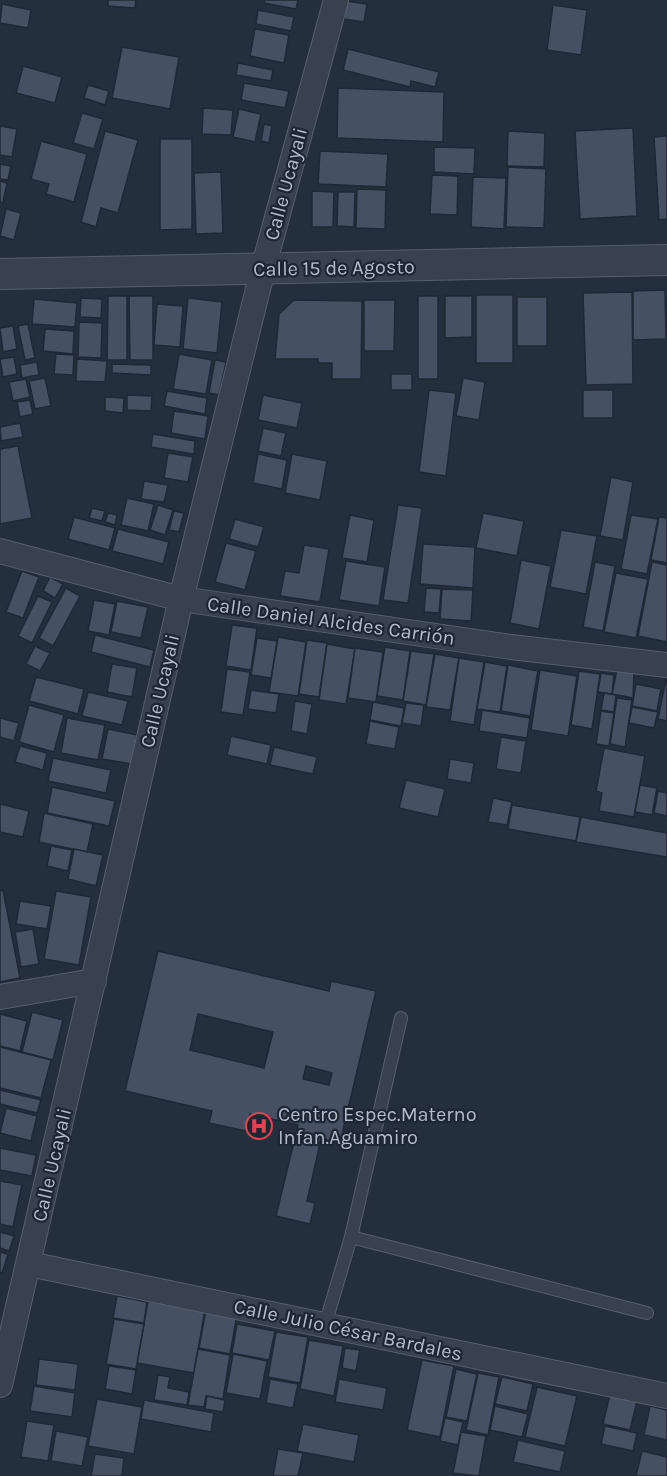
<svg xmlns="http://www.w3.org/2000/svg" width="667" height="1476" font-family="Karla,sans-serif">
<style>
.building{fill:#455162;stroke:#1f2835;stroke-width:1.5;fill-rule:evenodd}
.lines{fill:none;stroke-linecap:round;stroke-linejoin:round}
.service-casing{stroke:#565f6c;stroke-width:14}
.minor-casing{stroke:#565f6c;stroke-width:26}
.tertiary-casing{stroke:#565f6c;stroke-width:32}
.service{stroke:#38414e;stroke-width:12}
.minor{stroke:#38414e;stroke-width:24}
.tertiary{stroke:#38414e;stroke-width:30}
.labels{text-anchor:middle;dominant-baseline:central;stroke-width:4.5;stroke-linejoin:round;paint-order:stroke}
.street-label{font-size:20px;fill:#b4bcc9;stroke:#1d2633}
.poi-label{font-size:20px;fill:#b4bcc9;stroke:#1d2633;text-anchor:start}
</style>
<rect width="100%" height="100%" fill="#242f3e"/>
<g class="building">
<polygon points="108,0 136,0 135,8 108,6"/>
<polygon points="265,0 298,0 296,9 264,3"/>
<polygon points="346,1 367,4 364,22 344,19"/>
<polygon points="2,4 31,10 28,28 0,23"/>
<polygon points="553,5 587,10 581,55 547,50"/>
<polygon points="258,10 294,17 291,31 256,24"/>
<polygon points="255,29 289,35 284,63 250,56"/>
<polygon points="122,47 179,57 170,109 112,98"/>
<polygon points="348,49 439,72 435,87 411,81 410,87 343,70"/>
<polygon points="238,63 273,70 271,81 236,75"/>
<polygon points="23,66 62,77 55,103 16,93"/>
<polygon points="244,83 289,91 285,108 241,100"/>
<polygon points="88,85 109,91 105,105 84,98"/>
<polygon points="338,88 444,92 443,142 337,138"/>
<polygon points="203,108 233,110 231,135 202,134"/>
<polygon points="239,109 261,114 255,142 233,137"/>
<polygon points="82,113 103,119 94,149 73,143"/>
<polygon points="264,124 272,126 269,143 261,141"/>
<polygon points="0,126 17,129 12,157 0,155"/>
<polygon points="633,128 637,216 580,219 575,131"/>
<polygon points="105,131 138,140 118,213 101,208 96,227 81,222"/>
<polygon points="508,131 545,133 544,167 507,166"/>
<polygon points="667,136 667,219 659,220 654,137"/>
<polygon points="160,139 192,139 192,229 160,230"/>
<polygon points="41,141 87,154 74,202 46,194 49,184 31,179"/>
<polygon points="434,147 475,148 474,174 434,172"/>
<polygon points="320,151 388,154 386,187 318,184"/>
<polygon points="0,164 11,166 8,180 0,179"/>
<polygon points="508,167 546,169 544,228 506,227"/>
<polygon points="221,172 223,233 196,234 194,173"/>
<polygon points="432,175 458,176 457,215 430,214"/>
<polygon points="473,177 506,178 504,229 471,227"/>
<polygon points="0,181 7,183 3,203 0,202"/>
<polygon points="357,189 386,190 385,229 356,228"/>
<polygon points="312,191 334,192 333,227 312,227"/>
<polygon points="338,192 355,192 354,227 337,226"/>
<polygon points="6,209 21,213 14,240 0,236"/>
<polygon points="665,290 666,339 633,340 633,291"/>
<polygon points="632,292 633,384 586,385 583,293"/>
<rect x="476" y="295" width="37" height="68"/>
<polygon points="108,296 127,296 127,360 107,360"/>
<polygon points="129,296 153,296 153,360 130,360"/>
<rect x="418" y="296" width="20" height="83"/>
<polygon points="445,296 472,296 472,337 445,338"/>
<rect x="517" y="297" width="30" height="49"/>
<polygon points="81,298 102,299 101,318 80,317"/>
<polygon points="188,298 222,302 217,353 183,349"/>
<polygon points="34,299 77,303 75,327 32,324"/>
<polygon points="294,300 362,301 361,379 332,379 332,363 318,363 318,359 275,359 279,314"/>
<polygon points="364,300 395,300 394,351 364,351"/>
<polygon points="157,304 183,306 180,347 154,345"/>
<polygon points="79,322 102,323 101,358 78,357"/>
<polygon points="28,324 35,358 25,360 18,326"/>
<polygon points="13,326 17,349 3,352 0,328"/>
<polygon points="45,329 74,331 73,354 43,351"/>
<polygon points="56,354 74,355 73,375 54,374"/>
<polygon points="179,354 212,360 206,394 173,389"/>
<polygon points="14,357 17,374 3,377 0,359"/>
<polygon points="77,359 107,361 105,382 76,381"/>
<polygon points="215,360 226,362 219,395 209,393"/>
<polygon points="37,362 39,375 22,378 20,365"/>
<polygon points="112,364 151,365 151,375 112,373"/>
<rect x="391" y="374" width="21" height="16"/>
<polygon points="45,378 51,406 35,409 29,381"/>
<polygon points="463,378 485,382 479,420 456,416"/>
<polygon points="26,379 30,397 13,401 9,382"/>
<polygon points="429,390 456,393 446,476 419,472"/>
<rect x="583" y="390" width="30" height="28"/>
<polygon points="167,391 207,398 205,414 164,406"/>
<polygon points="127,395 152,396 151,411 127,410"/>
<polygon points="263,395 302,403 297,428 258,420"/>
<polygon points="105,397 124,398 123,413 105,411"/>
<polygon points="30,400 33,414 20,417 17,402"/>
<polygon points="174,411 208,416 205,439 171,433"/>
<polygon points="20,423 23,437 1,441 0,427"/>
<polygon points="263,428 286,433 281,456 258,451"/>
<polygon points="153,434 195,441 194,454 151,447"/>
<polygon points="18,446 32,518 0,524 0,449"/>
<polygon points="168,453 193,457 188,482 164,478"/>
<polygon points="258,454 287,460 282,489 253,483"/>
<polygon points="292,454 327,461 320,500 285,493"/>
<polygon points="611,477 633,482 623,540 600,536"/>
<polygon points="144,481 168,485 164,502 141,499"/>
<polygon points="127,498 154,504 148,531 121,525"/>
<polygon points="158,505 173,510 165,535 150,530"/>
<polygon points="398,505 422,508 408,603 383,600"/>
<polygon points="92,508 105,511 102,521 89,518"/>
<polygon points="174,511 184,513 179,532 169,530"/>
<polygon points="108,513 117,515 115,525 105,522"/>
<polygon points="483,513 524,521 517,556 476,548"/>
<polygon points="350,515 374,520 367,562 342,558"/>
<polygon points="631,515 658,519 647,574 621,569"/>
<polygon points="74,517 115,528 109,550 68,539"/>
<polygon points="659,517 667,518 667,563 651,560"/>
<polygon points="235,519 264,527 258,547 229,539"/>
<polygon points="118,529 169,542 163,564 112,551"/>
<polygon points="561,530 597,536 586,594 550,587"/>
<polygon points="226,543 256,551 245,590 215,582"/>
<polygon points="423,544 475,547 473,588 420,584"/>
<polygon points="304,545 329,549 320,602 280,596 285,571 299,573"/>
<polygon points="521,560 551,566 539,629 510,623"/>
<polygon points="346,561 385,567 379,606 339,600"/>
<polygon points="595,562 615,566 603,631 583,627"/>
<polygon points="652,562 667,565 667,642 638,636"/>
<polygon points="22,571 39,577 23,618 6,612"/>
<polygon points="616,573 648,579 636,638 604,632"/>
<polygon points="50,577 63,584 55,598 43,591"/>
<polygon points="66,588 80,596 53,646 39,638"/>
<polygon points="426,588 441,589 439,613 424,612"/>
<polygon points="442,589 473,590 471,621 440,619"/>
<polygon points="38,596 52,602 32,643 18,636"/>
<polygon points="94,600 115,604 109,635 88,631"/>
<polygon points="117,601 148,607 141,638 111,632"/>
<polygon points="232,625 257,628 251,670 226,666"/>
<polygon points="95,635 154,650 150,667 91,652"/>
<polygon points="278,637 306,642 298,696 269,692"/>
<polygon points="257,638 277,641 271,678 251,675"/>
<polygon points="307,640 327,643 319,697 299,694"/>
<polygon points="327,644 355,649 346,704 319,700"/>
<polygon points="35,646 50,653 40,671 26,664"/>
<polygon points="385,647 410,651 403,700 377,696"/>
<polygon points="355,648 383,652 376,702 348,698"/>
<polygon points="411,651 434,654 426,705 403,701"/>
<polygon points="435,654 459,658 450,710 426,707"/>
<polygon points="459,658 484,662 474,725 450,721"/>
<polygon points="485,662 507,666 500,712 477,709"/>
<polygon points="112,664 137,668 132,697 107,692"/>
<polygon points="508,665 538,671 530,716 501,711"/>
<polygon points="227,669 250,672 243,715 221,712"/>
<polygon points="617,669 634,672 633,698 612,694"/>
<polygon points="540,670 577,676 568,736 531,730"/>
<polygon points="579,671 600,674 592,729 571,725"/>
<polygon points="601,673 614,675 612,694 598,692"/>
<polygon points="36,677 84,689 78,714 29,701"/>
<polygon points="666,679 667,679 667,721 658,719"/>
<polygon points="636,684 661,689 657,711 632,706"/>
<polygon points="251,690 279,694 276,713 248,709"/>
<polygon points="88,692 128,701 122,725 82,716"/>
<polygon points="604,693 616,695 614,712 601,710"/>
<polygon points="617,698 632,700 625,747 610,744"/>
<polygon points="295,701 312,704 307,734 291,731"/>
<polygon points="373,702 404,708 401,726 370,720"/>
<polygon points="406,703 424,705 421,726 402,723"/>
<polygon points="29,705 64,715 54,752 19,742"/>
<polygon points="632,707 658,712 654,728 629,723"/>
<polygon points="482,710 530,718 527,738 479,731"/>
<polygon points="601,711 614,713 609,746 596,744"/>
<polygon points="0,718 19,723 14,741 0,737"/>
<polygon points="67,718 105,725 98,760 61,753"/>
<polygon points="370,721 399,727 395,749 366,744"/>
<polygon points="108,729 137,735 132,764 102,759"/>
<polygon points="231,736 271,745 267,764 227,755"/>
<polygon points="501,737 526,741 521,773 496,769"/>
<polygon points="20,746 47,753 43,770 15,762"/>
<polygon points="274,747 317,757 313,774 270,765"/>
<polygon points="604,748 645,756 634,817 599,811 602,793 596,791"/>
<polygon points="53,758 111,770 106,793 48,781"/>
<polygon points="450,759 474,763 471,783 447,779"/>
<polygon points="406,780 445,789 438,817 399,808"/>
<polygon points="640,785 657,788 652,815 635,812"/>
<polygon points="52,787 115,801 109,826 47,813"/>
<polygon points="658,791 667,793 667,816 654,813"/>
<polygon points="493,798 512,802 507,825 488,822"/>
<polygon points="0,804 29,811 23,837 0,832"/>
<polygon points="512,805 580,817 576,841 508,829"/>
<polygon points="44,813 93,824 87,852 39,842"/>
<polygon points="581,817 667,833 667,857 576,842"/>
<polygon points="51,846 72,850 68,871 47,866"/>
<polygon points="74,849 103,855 96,886 68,879"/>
<polygon points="3,890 20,978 0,982 0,891"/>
<polygon points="56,891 91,897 79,965 44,959"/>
<polygon points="20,901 51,906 47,929 16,924"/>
<polygon points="33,929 39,964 21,967 15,932"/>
<path d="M158,951L329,991L331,981L376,991L340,1143L321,1139L307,1201L315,1203L310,1224L276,1216L298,1125L250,1114L246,1131L209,1123L212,1111L125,1091ZM198,1014L273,1032L264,1068L190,1050ZM306,1066L332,1073L329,1085L303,1079Z"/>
<polygon points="32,1012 63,1020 53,1060 22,1052"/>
<polygon points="0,1014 27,1021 20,1051 0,1046"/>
<polygon points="0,1047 51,1060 41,1098 0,1088"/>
<polygon points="0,1090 41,1100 37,1113 0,1104"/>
<polygon points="6,1108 37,1116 31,1141 0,1133"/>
<polygon points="0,1148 36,1155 32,1176 0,1170"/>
<polygon points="0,1181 22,1185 13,1227 0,1224"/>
<polygon points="0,1232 14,1236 9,1251 0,1248"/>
<polygon points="0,1252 8,1254 2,1273 0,1273"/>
<polygon points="117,1296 147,1302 144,1323 113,1318"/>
<polygon points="148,1301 205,1310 194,1373 137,1363"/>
<polygon points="206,1309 237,1315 230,1354 199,1348"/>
<polygon points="114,1319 144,1324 136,1369 106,1364"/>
<polygon points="237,1324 275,1331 269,1360 232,1353"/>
<polygon points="276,1332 308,1337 300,1383 268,1377"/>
<polygon points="309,1340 343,1346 334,1396 300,1389"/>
<polygon points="345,1348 360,1350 356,1371 342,1368"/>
<polygon points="198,1349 230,1355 223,1399 206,1396 204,1407 188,1405"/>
<polygon points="233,1354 267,1361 260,1399 226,1393"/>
<polygon points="39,1359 78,1364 75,1390 36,1385"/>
<polygon points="422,1360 454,1366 440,1437 407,1430"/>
<polygon points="109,1366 136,1370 132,1394 105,1389"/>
<polygon points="456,1369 477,1374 467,1421 446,1417"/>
<polygon points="478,1373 499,1377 488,1435 466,1430"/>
<polygon points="158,1375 170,1377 168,1388 189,1392 187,1405 154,1400"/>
<polygon points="502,1377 533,1384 527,1411 495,1404"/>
<polygon points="270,1379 298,1384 293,1408 266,1403"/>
<polygon points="339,1379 387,1388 383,1410 335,1402"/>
<polygon points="34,1386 75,1393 72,1417 30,1411"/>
<polygon points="537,1387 577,1396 565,1446 525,1437"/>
<polygon points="610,1394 637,1401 630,1430 603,1424"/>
<polygon points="207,1396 225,1400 223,1412 205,1409"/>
<polygon points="97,1399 142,1407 134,1454 88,1446"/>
<polygon points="144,1400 214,1413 211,1432 141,1419"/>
<polygon points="495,1406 528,1414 522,1437 490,1430"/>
<polygon points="650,1406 667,1410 667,1440 644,1435"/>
<polygon points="445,1418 463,1422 458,1445 440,1441"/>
<polygon points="27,1421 54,1425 48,1461 21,1457"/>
<polygon points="303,1424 359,1435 354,1462 297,1451"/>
<polygon points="605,1426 637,1433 633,1451 601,1444"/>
<polygon points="56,1431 88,1437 82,1466 51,1461"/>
<polygon points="461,1432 486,1436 479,1476 453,1473"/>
<polygon points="518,1440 565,1451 560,1472 513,1462"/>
<polygon points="278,1449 303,1453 298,1476 273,1476"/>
<polygon points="642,1451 667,1457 667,1476 636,1476"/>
<polygon points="95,1454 124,1458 122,1476 91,1476"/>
</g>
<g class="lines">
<defs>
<g id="service">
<polyline points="351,1237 401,1018"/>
<polyline points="325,1325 351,1237 647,1313"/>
</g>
<g id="minor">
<polyline points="0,551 181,599 511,647 667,665"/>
<polyline points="0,997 94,981"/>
<polyline points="29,1264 667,1396"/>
<polyline points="0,1385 181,599 263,269 336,0"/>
</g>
<polyline id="tertiary" points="0,274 667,260"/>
</defs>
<use href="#service" class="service-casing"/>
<use href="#minor" class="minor-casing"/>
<use href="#tertiary" class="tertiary-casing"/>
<use href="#service" class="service"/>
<use href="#minor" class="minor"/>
<use href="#tertiary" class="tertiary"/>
</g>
<defs>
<symbol id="hospital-ring" viewBox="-11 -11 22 22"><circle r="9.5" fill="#1d2633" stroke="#e0444e" stroke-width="1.5"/><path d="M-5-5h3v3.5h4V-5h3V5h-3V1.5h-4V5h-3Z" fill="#e0444e"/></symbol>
</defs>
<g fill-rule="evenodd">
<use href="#hospital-ring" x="244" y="1111" width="30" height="30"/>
</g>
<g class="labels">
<g class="street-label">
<text transform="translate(286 184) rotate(-75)">Calle Ucayali</text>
<text transform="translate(334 268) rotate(-1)">Calle 15 de Agosto</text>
<text transform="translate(331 621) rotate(8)">Calle Daniel Alcides Carrión</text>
<text transform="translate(160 691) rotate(-77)">Calle Ucayali</text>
<text transform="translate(52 1165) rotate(-77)">Calle Ucayali</text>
<text transform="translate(348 1330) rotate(12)">Calle Julio César Bardales</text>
</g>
<g class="poi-label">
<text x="278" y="1114">Centro Espec.Materno<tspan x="278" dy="23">Infan.Aguamiro</tspan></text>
</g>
</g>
</svg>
